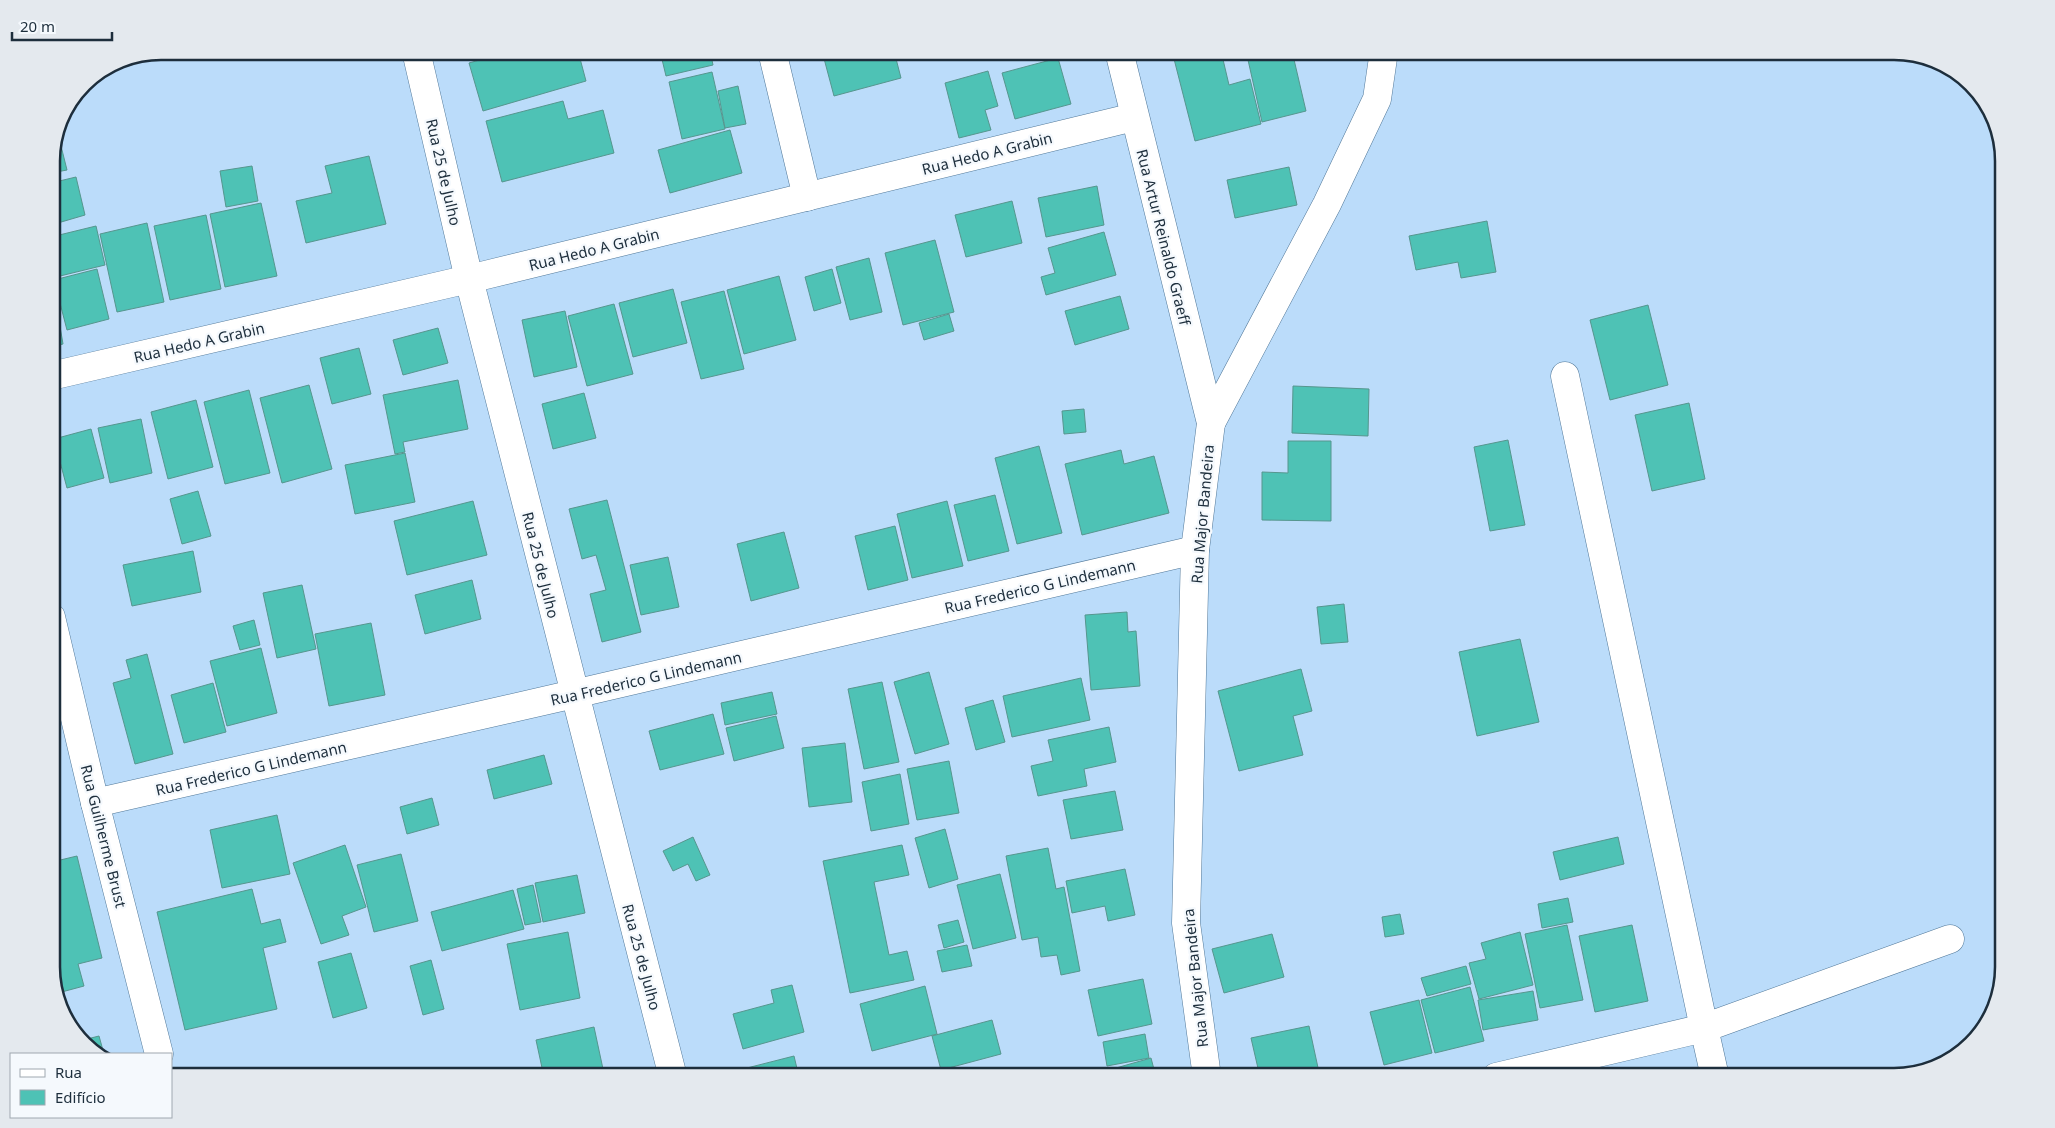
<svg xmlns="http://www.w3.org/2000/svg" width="2055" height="1128" font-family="'Noto Sans',sans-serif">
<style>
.building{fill:#4ec2b5;stroke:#56968e}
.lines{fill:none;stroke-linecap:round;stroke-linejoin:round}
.minor-casing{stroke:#517899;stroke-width:29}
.secondary-casing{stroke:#517899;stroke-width:29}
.minor{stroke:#fff;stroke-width:28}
.secondary{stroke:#fff;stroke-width:28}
.labels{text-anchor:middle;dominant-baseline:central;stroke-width:4.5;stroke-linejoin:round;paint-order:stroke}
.street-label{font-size:15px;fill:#1d2e3c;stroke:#f5f9fd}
.rim{fill:none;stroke:#1d2e3c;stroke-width:2.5}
</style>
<rect width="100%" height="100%" fill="#bbdcfa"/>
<g class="building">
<polygon points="511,51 578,51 586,81 483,111 469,63"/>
<polygon points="660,51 710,51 713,65 666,76"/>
<polygon points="822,51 894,51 901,78 834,96"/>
<polygon points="1188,51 1221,51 1229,85 1250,79 1261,124 1195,141 1173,55"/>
<polygon points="1246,51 1292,51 1306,111 1262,122"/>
<polygon points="1058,58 1071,104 1015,119 1002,73"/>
<polygon points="988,71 998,106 985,110 991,130 959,138 945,83"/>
<polygon points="712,72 725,129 682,139 669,82"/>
<polygon points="738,86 746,124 725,128 718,91"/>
<polygon points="563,101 568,119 603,110 614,153 502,182 486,121"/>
<polygon points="57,130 67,170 51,173 51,154"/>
<polygon points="730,130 742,173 670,193 658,150"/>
<polygon points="369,156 386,224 306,243 296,201 332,193 325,166"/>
<polygon points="252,166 258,201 226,207 220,171"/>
<polygon points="1289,167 1297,205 1235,218 1227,180"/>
<polygon points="76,177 85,215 51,225 51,183"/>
<polygon points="1097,186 1104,225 1046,237 1038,198"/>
<polygon points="1012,201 1022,243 966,257 955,215"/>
<polygon points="261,203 277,276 225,287 210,214"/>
<polygon points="206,215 221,289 170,300 154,226"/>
<polygon points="1487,221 1496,272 1461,278 1458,262 1416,270 1409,236"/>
<polygon points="147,223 164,302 117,312 100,234"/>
<polygon points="96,226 105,265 56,277 51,260 51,237"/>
<polygon points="1104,232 1116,275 1046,295 1041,277 1055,273 1048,248"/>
<polygon points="935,240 954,312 903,325 885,253"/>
<polygon points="869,258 882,312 850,320 836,267"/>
<polygon points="97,269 109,319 67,330 54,280"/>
<polygon points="832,269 841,303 814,311 805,277"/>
<polygon points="779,276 796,340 744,354 727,290"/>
<polygon points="673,289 687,343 633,357 619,303"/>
<polygon points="724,291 744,369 701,379 681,302"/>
<polygon points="1120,296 1129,329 1075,345 1065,311"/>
<polygon points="614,304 633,374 587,386 568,316"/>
<polygon points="1648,305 1668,385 1610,400 1590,320"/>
<polygon points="57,309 63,344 51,347 51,310"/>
<polygon points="565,311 577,367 534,377 522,320"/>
<polygon points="949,314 954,331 924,340 919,323"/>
<polygon points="438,328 448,363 403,375 393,340"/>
<polygon points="359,348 371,394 332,404 320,358"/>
<polygon points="458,380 468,429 403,442 405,452 395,454 383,395"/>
<polygon points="309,385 332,469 282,483 260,398"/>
<polygon points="1293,386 1369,389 1368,436 1292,433"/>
<polygon points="249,390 270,473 225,484 204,402"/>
<polygon points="584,393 596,438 553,449 542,404"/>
<polygon points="196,400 213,467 168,479 151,412"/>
<polygon points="1689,403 1705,479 1652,491 1635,415"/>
<polygon points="1084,409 1086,432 1064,434 1062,411"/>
<polygon points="141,419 152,473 110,483 98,428"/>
<polygon points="91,429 104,478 67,488 54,439"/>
<polygon points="1508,440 1525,525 1490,531 1474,447"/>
<polygon points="1288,441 1331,441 1331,521 1262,520 1262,472 1288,473"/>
<polygon points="1039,446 1062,533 1017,544 995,458"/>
<polygon points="1121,450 1124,464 1154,456 1169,513 1082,535 1065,464"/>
<polygon points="405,453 415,502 355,514 345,465"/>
<polygon points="198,491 211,536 182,544 170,499"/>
<polygon points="995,495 1009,551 968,561 954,505"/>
<polygon points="607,500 641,632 602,642 590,594 606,590 596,555 582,559 569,509"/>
<polygon points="473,501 487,555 407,575 394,521"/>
<polygon points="947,501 963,566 912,578 897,514"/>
<polygon points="895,526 908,580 868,590 855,536"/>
<polygon points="784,532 799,588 751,601 737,544"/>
<polygon points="193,551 201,592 132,606 123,565"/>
<polygon points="668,557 679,607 641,615 630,565"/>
<polygon points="472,580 481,619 425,634 415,595"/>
<polygon points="302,585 316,649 277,658 263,593"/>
<polygon points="1344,604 1348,642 1321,644 1317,607"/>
<polygon points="1127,612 1128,632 1136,631 1140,686 1091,690 1085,615"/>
<polygon points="254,620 260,645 240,650 233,626"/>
<polygon points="371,623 385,695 329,706 315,634"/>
<polygon points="1520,639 1539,722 1477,736 1459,652"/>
<polygon points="261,648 277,713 227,726 210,661"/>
<polygon points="147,654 173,754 135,764 113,683 131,678 126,660"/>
<polygon points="1301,669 1312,711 1293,716 1303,755 1239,771 1218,691"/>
<polygon points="929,672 949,744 915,754 894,682"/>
<polygon points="1081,678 1090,720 1012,737 1003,696"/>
<polygon points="882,682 899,762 864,769 848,689"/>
<polygon points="213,683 226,732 184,743 171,695"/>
<polygon points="772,692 777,714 725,725 721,703"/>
<polygon points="993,700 1005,742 976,750 965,708"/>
<polygon points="713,714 724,754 660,770 649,731"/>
<polygon points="776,716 784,748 734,761 726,728"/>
<polygon points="1109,727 1116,762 1084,769 1087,786 1038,796 1031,766 1053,761 1048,740"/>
<polygon points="845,743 852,802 809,807 802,748"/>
<polygon points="544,755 552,784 494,799 487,770"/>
<polygon points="949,761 959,813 917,820 907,769"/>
<polygon points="900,774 909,824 871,831 862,782"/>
<polygon points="1115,791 1123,830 1071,839 1063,800"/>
<polygon points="432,798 439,825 407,834 400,807"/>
<polygon points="277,815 290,874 222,888 210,830"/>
<polygon points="945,829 958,879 929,888 915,838"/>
<polygon points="693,837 710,875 696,881 688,864 673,871 663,851"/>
<polygon points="1618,837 1624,864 1560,880 1553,852"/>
<polygon points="345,845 366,907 342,916 349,935 321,944 293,863"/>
<polygon points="902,845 909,875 874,882 889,955 907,951 914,980 850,993 823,861"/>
<polygon points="1048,848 1056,889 1064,887 1080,971 1061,975 1057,955 1041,957 1038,937 1022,940 1006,856"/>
<polygon points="401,854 418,921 374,932 357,865"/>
<polygon points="77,856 102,958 78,964 84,986 58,993 52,975 52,862"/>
<polygon points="1125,869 1135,915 1108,921 1105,906 1072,913 1066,881"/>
<polygon points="1000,874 1016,938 973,949 957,885"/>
<polygon points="577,875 585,913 543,922 535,883"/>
<polygon points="533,885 541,922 525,925 517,889"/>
<polygon points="252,889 261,924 280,919 286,942 263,948 277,1009 185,1030 157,912"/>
<polygon points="513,890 524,929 442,951 431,912"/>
<polygon points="1568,898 1573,922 1542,928 1538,904"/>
<polygon points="1400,914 1404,934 1385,937 1382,917"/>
<polygon points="958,920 964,942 944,948 938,925"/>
<polygon points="1567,925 1583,1000 1540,1008 1525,934"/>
<polygon points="1632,925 1648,1001 1595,1012 1579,936"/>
<polygon points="568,932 580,998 520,1010 507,944"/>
<polygon points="1520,932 1533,985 1479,999 1469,963 1486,959 1481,943"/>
<polygon points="1272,934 1284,977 1224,993 1212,949"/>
<polygon points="967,945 972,966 942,972 937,951"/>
<polygon points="351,953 367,1008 333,1018 318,962"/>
<polygon points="431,960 444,1009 423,1015 410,966"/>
<polygon points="1466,966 1471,984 1427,996 1421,978"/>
<polygon points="1143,979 1152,1024 1098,1036 1088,990"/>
<polygon points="792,985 804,1032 743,1049 733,1014 774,1003 771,990"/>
<polygon points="925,986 937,1034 872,1051 860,1004"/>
<polygon points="1470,987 1484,1041 1435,1053 1421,1000"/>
<polygon points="1533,991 1538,1020 1483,1030 1478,1000"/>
<polygon points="1419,1000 1432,1053 1384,1065 1370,1012"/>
<polygon points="992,1020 1001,1054 941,1070 932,1036"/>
<polygon points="1309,1026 1320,1077 1299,1077 1298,1069 1260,1077 1251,1038"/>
<polygon points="594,1027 603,1069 566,1077 544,1077 536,1040"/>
<polygon points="1145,1034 1149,1058 1107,1066 1103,1042"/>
<polygon points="99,1036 104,1054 99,1054 83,1040"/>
<polygon points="794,1056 799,1077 749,1077 747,1068"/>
<polygon points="1151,1058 1156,1077 1111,1077 1109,1070"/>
<polygon points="744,1068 746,1077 705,1076"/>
<polygon points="408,1069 410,1077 384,1077 384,1074"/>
</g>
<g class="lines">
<defs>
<g id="minor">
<polyline points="772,51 807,197"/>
<polyline points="51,376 469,279 1134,117"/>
<polyline points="1565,376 1704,1028 1950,939"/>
<polyline points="1211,423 1327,204 1377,99 1384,51"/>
<polyline points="51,617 95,803 159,1054"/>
<polyline points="95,803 574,694 1195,550"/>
<polyline points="1496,1077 1704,1028 1715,1077"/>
</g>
<g id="secondary">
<polyline points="416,51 469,279 673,1077"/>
<polyline points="1119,51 1211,423 1195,550 1186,923 1207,1077"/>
</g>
</defs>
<use href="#minor" class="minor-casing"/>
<use href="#secondary" class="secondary-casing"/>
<use href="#minor" class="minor"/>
<use href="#secondary" class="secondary"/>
</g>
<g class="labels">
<g class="street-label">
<text transform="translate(987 153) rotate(-14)">Rua Hedo A Grabin</text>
<text transform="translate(444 172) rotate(77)">Rua 25 de Julho</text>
<text transform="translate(1164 237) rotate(76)">Rua Artur Reinaldo Graeff</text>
<text transform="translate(594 249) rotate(-14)">Rua Hedo A Grabin</text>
<text transform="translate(199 342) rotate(-13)">Rua Hedo A Grabin</text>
<text transform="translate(1202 514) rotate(-85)">Rua Major Bandeira</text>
<text transform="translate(541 565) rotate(76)">Rua 25 de Julho</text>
<text transform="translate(1040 586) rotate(-13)">Rua Frederico G Lindemann</text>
<text transform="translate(646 678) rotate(-13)">Rua Frederico G Lindemann</text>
<text transform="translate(251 768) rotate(-13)">Rua Frederico G Lindemann</text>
<text transform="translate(104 836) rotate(76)">Rua Guilherme Brust</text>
<text transform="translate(642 957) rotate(75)">Rua 25 de Julho</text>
<text transform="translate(1195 978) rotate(-96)">Rua Major Bandeira</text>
</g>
</g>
<path d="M0 0H2055V1128H0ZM161 60H1894A101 101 0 0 1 1995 161V967A101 101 0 0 1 1894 1068H161A101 101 0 0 1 60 967V161A101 101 0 0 1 161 60Z" fill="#e4e9ee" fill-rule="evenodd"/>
<path class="rim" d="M161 60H1894A101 101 0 0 1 1995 161V967A101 101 0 0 1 1894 1068H161A101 101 0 0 1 60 967V161A101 101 0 0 1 161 60Z"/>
<rect x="10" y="1053" width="162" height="65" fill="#f5f9fd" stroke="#9fa8b0"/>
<rect x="20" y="1069" width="25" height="8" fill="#ffffff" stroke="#9fa8b0"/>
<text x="55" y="1078" font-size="15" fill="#1d2e3c">Rua</text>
<rect x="20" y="1090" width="25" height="15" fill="#4ec2b5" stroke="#9fa8b0"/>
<text x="55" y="1103" font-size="15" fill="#1d2e3c">Edifício</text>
<path d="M12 32v8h100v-8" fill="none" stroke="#1d2e3c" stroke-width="2.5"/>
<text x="20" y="32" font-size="15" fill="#1d2e3c" stroke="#f5f9fd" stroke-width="4" paint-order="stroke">20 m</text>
</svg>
